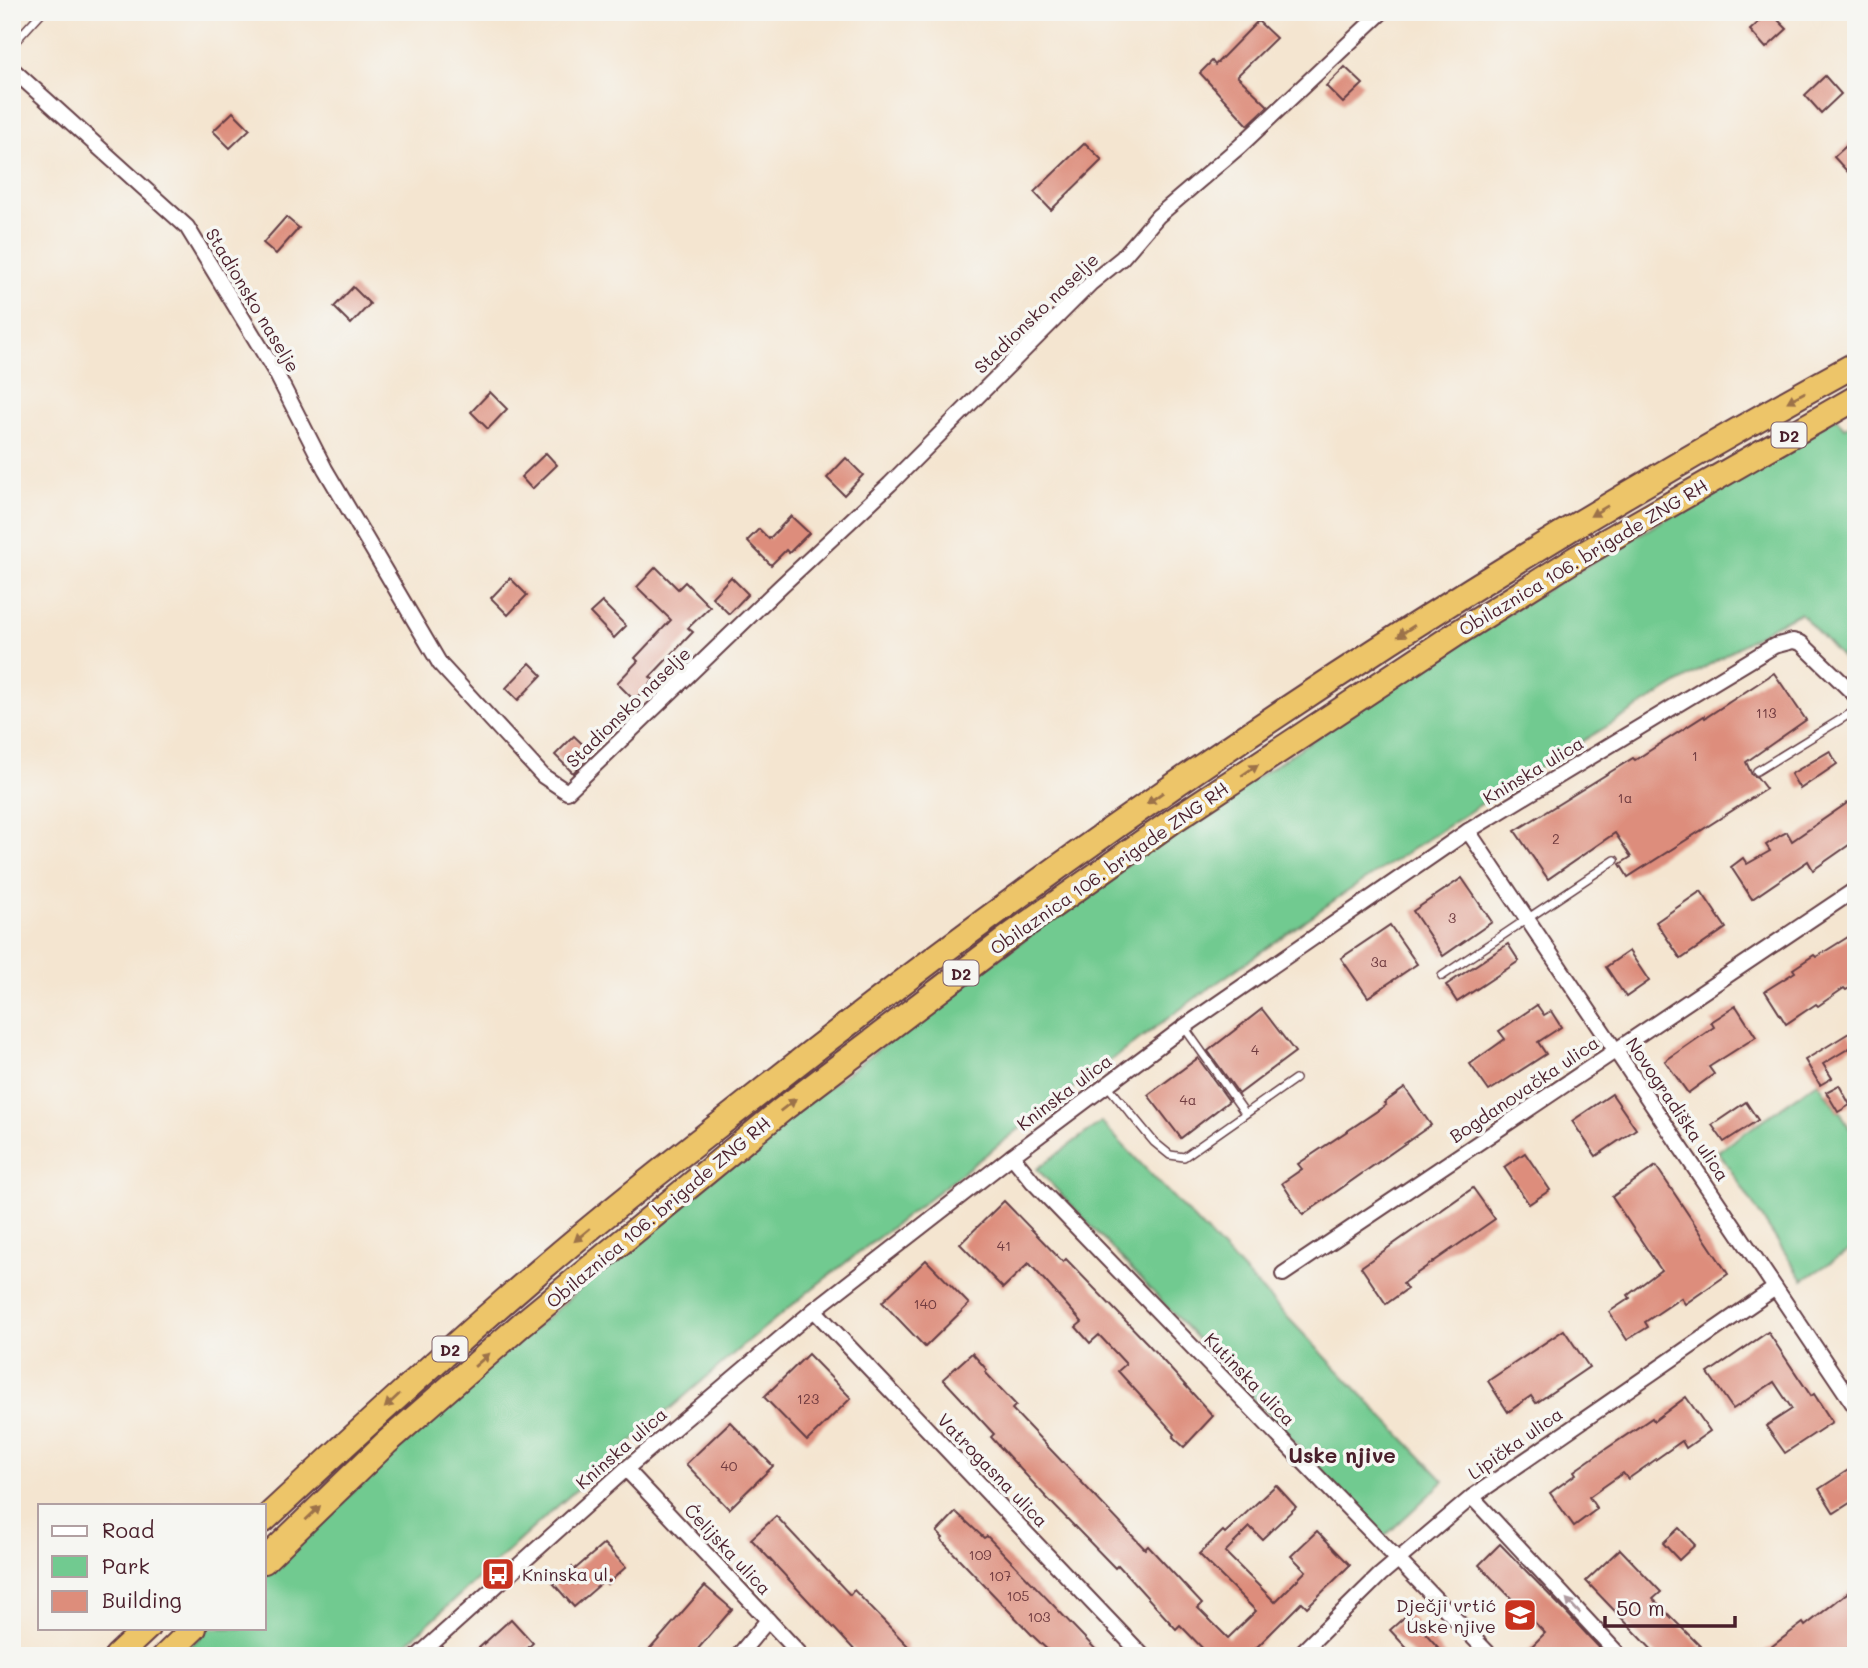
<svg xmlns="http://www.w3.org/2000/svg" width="1868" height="1668" font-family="Mali,sans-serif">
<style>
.green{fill:#71ca90;stroke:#5e745e;stroke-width:2}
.building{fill:#dd8d7b}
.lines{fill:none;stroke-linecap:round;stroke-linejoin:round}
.service-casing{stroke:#643d44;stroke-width:10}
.minor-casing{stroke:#643d44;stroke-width:18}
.trunk-casing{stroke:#643d44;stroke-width:28}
.service{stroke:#fff;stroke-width:7}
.minor{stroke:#fff;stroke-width:14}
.trunk{stroke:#edc569;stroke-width:24}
.oneway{fill:#9c724a}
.oneway2{fill:#ae9aa0}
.labels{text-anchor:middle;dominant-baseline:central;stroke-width:7;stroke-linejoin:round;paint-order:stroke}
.number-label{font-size:14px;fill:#6f3a3f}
.shield{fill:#f6f6f2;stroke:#7e6067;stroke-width:2}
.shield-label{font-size:16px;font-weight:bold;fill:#4a1f2b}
.street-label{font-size:18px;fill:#4a1f2b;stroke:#f6f6f2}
.poi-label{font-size:18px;fill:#4a1f2b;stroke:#f6f6f2;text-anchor:start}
.quarter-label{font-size:21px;font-weight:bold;fill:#4a1f2b;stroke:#f6f6f2}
</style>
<rect width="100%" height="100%" fill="#f6f6f2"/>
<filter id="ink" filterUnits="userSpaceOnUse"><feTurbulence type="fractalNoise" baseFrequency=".0143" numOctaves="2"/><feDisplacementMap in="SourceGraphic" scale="14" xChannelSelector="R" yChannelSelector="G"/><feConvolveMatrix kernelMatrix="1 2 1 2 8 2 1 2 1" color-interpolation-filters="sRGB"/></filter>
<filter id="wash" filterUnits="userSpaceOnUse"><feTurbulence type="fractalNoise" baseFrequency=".00686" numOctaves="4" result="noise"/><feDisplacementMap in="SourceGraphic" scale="28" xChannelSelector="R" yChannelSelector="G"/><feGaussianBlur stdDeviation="1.57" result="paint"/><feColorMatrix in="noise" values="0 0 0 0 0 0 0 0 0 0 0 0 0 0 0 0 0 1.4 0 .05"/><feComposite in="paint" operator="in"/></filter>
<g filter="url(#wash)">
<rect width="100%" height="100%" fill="#f4e5d0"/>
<g class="green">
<polygon points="1836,417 1844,428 1856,422 1856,673 1800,613 1775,625 1515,782 1339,897 1201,994 1062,1096 818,1284 747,1342 545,1517 393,1656 180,1656 209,1628 264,1628 264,1574 462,1391 629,1247 778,1125 1091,889 1448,649"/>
<polygon points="1818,1082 1838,1112 1840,1111 1856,1140 1856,1246 1803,1280 1718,1151"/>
<polygon points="1101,1122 1444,1481 1384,1537 1037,1169"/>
</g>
<g id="blocks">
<g class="building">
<polygon points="1770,12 1787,29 1766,48 1750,30"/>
<polygon points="1258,21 1276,38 1237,76 1268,106 1248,125 1200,73 1212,61 1215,65"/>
<polygon points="1345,67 1363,84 1343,103 1326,86"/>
<polygon points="1825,76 1841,94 1821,113 1805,95"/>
<polygon points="233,112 250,129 230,148 213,131"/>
<polygon points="1856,137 1856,181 1834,157"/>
<polygon points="1085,143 1102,160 1051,210 1034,192"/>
<polygon points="286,217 299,228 276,254 263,243"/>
<polygon points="353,287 370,304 351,324 334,307"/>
<polygon points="490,392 507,409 488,429 471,412"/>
<polygon points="546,453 557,465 532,489 521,477"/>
<polygon points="846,458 863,475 844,495 827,478"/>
<polygon points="791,516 809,533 789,553 786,550 771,565 747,541 759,529 769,539"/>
<polygon points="656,567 678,589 685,582 710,607 688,628 693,632 650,677 654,680 634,700 617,683 638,661 635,658 671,620 637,587"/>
<polygon points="731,577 748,594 729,614 712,597"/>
<polygon points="510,578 527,595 508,615 491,598"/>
<polygon points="602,602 626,626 614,638 590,613"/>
<polygon points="530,663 542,675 518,700 506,688"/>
<polygon points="1774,673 1806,720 1746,762 1752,775 1757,777 1766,789 1628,877 1620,864 1631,857 1615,833 1548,879 1515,831 1633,758 1635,760 1704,716 1705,718"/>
<polygon points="574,736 592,753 573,773 555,755"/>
<polygon points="1830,751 1837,764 1800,789 1791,774"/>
<polygon points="1856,797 1856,840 1813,870 1808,861 1752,899 1731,867 1743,858 1747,864 1770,851 1766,845 1781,835 1787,832 1792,841"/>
<polygon points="1462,878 1492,922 1443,956 1413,911"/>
<polygon points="1701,891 1726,928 1681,959 1656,922"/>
<polygon points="1390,925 1417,964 1368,997 1341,958"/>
<polygon points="1856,932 1856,984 1846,990 1844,988 1818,1006 1816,1004 1786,1024 1765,991 1795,972 1793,969 1814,955 1816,957"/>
<polygon points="1508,944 1519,961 1457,1002 1446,985"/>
<polygon points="1629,951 1649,981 1626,997 1606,967"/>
<polygon points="1537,1005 1544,1015 1551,1011 1561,1027 1538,1042 1546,1054 1489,1091 1470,1064 1505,1039 1499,1031"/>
<polygon points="1736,1006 1756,1037 1709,1067 1714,1074 1688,1093 1665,1061 1714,1027 1711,1022"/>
<polygon points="1262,1009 1295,1052 1239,1094 1208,1051"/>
<polygon points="1849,1033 1856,1044 1823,1064 1832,1078 1820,1085 1805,1060"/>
<polygon points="1198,1058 1229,1101 1181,1138 1148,1095"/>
<polygon points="1839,1085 1850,1105 1838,1112 1826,1092"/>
<polygon points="1405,1088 1431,1125 1303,1215 1282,1183 1302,1169 1298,1164 1386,1105 1384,1103"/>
<polygon points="1612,1094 1636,1129 1596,1156 1572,1121"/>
<polygon points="1746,1102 1758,1120 1724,1142 1712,1125"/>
<polygon points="1525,1153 1550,1190 1529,1204 1504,1167"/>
<polygon points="1656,1166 1728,1274 1685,1304 1681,1298 1645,1322 1648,1327 1627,1340 1609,1312 1630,1298 1628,1295 1661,1270 1612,1197"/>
<polygon points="1473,1188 1495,1219 1403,1283 1407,1289 1386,1304 1361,1267"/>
<polygon points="1004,1201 1063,1262 1066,1259 1148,1344 1213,1416 1184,1447 1173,1437 1175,1434 1118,1371 1126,1364 1099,1335 1090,1343 1076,1327 1082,1322 1029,1263 1003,1288 960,1244"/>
<polygon points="926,1260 969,1304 925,1347 882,1302"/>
<polygon points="1564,1330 1589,1367 1536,1403 1531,1396 1508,1412 1488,1381"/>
<polygon points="1768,1332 1811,1396 1814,1394 1832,1422 1785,1453 1766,1426 1792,1409 1774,1382 1733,1409 1708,1373"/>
<polygon points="972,1353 987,1370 985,1372 1016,1405 1012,1409 1145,1549 1148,1546 1202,1604 1198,1608 1228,1638 1256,1611 1199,1554 1223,1531 1225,1533 1276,1485 1296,1507 1262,1539 1250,1527 1225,1552 1275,1602 1306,1571 1291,1556 1317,1531 1350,1565 1307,1607 1302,1602 1248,1656 1210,1656 1180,1625 1176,1629 1118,1565 1115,1568 1047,1498 991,1437 994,1434 943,1379"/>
<polygon points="808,1354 851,1398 807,1441 764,1397"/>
<polygon points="1686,1397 1710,1431 1686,1448 1682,1441 1628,1479 1623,1473 1589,1497 1597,1509 1574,1526 1550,1493 1576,1474 1574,1471 1594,1457 1652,1418 1654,1421"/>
<polygon points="730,1422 773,1466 729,1509 686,1464"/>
<polygon points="1856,1465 1856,1499 1834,1513 1819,1489"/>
<polygon points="956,1512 984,1538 987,1536 1102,1656 1054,1656 1032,1635 941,1540 943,1538 937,1532"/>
<polygon points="776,1516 850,1595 854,1590 908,1646 906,1648 913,1656 860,1656 751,1539"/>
<polygon points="1679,1528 1695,1545 1679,1560 1663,1543"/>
<polygon points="604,1544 626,1567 607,1584 604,1581 574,1607 553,1583 572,1567 574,1570"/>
<polygon points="1500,1544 1563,1609 1607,1656 1522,1656 1545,1633 1479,1565"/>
<polygon points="1620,1549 1661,1592 1653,1599 1710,1656 1658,1656 1586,1581"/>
<polygon points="705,1586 732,1609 692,1656 644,1656"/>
<polygon points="1856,1586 1856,1642 1838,1656 1759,1656 1803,1623 1805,1626"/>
<polygon points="1408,1614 1446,1656 1414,1656 1390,1630"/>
<polygon points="511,1619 533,1643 519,1656 470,1656"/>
</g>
</g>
</g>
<g filter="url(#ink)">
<use href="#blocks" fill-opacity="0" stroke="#643d44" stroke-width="2"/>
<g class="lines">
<defs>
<g id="service">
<polyline points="12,45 42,12"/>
<polyline points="1757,771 1856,710"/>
<polyline points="1442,976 1615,860"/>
<polyline points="1184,1027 1245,1113"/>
<polyline points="1107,1085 1154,1142 1170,1155 1184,1157 1295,1079"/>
</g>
<g id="minor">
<polyline points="12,69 187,227 276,373 325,469 440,664 543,776 567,792 781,586 890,484 1091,283 1122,258 1158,216 1240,146 1382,12"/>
<polyline points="1468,831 1856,1408"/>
<polyline points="1012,1156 1033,1182 1491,1656"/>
<polyline points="1283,1274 1856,889"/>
<polyline points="814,1310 1143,1656"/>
<polyline points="626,1469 802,1656"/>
<polyline points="1472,1497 1620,1656"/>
<polyline points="418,1656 626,1469 814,1310 1012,1156 1184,1027 1468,831 1774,646 1793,641 1801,643 1856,696"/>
<polyline points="738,1656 768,1620"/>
<polyline points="1298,1656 1380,1575 1472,1497 1775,1288"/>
</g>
<g id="trunk">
<path d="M264,1520C356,1434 448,1349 544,1267C611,1209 682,1154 752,1099C1099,823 1467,577 1856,364"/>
<polyline points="264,1561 386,1443 522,1324 783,1109 1013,934 1174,820 1456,634 1575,559 1856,398"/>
<polyline points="117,1656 147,1628"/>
<polyline points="165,1656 194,1628"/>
</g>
</defs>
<use href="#service" class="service-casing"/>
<use href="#minor" class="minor-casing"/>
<use href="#trunk" class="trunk-casing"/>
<use href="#service" class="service"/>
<use href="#minor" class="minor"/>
<use href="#trunk" class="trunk"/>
</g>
<defs><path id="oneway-solid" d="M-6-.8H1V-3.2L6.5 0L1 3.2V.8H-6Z" transform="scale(1.75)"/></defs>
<g class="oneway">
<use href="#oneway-solid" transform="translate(1796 397) rotate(151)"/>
<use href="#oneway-solid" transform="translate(1599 511) rotate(149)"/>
<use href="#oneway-solid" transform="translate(1406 631) rotate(147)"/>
<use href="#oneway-solid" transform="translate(1250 770) rotate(-34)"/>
<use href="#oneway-solid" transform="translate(1155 798) rotate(145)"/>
<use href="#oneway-solid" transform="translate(788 1105) rotate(-38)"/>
<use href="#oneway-solid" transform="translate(582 1235) rotate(140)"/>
<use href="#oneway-solid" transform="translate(482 1360) rotate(-41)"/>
<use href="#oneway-solid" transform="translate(392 1401) rotate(137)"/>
<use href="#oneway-solid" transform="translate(313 1513) rotate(-44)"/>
</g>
<use class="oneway2" href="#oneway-solid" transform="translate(1573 1606) rotate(-133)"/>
</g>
<defs>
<symbol id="bus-square" viewBox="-11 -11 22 22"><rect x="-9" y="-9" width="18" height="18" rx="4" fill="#c8321e" stroke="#f6f6f2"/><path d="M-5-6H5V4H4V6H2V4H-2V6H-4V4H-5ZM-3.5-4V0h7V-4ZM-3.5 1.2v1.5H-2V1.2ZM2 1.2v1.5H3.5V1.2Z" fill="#fff"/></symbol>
<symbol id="school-square" viewBox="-11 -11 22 22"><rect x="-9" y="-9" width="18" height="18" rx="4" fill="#c8321e" stroke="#f6f6f2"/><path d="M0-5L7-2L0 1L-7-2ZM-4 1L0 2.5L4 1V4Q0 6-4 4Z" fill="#fff"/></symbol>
</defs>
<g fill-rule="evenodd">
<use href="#bus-square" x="479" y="1555" width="38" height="38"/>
<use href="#school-square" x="1501" y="1596" width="38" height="38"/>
</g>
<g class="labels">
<g class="number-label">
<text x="1766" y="712">113</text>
<text x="1695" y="755">1</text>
<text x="1625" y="797">1a</text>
<text x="1556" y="838">2</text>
<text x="1452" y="917">3</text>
<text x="1379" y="961">3a</text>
<text x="1255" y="1049">4</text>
<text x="1188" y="1099">4a</text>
<text x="1004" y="1245">41</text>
<text x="925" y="1303">140</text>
<text x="808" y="1398">123</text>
<text x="729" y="1465">40</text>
<text x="980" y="1554">109</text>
<text x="1000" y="1575">107</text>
<text x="1018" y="1595">105</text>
<text x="1039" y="1616">103</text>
</g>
<g class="shield">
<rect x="1771.5" y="422.5" width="35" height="25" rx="5"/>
<rect x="943.5" y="960.5" width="35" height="25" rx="5"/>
<rect x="432.5" y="1336.5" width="35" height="25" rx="5"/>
</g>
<g class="shield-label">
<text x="1789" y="435">D2</text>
<text x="961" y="973">D2</text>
<text x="450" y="1349">D2</text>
</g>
<g class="street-label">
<text transform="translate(253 300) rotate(59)">Stadionsko naselje</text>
<text transform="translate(1036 313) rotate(-44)">Stadionsko naselje</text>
<text transform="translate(1583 557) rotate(-31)">Obilaznica 106. brigade ZNG RH</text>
<text transform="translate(628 707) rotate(-44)">Stadionsko naselje</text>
<text transform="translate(1533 770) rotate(-31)">Kninska ulica</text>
<text transform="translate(1109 868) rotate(-35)">Obilaznica 106. brigade ZNG RH</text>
<text transform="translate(1524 1089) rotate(-34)">Bogdanovačka ulica</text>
<text transform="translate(1064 1092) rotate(-37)">Kninska ulica</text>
<text transform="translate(1678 1109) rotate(56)">Novogradiška ulica</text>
<text transform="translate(658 1212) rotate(-40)">Obilaznica 106. brigade ZNG RH</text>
<text transform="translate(1250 1379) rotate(46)">Kutinska ulica</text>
<text transform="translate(1515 1443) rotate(-35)">Lipička ulica</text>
<text transform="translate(621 1448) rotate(-41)">Kninska ulica</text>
<text transform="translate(993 1470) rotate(46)">Vatrogasna ulica</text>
<text transform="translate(728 1549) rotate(47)">Ćelijska ulica</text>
</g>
<g class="poi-label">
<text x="522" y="1574">Kninska ul.</text>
<text x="1496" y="1605" text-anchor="end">Dječji vrtić<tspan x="1496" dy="21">Uske njive</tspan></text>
</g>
<g class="quarter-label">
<text x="1342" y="1454">Uske njive</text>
</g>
</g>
<rect width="1868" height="1668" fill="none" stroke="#f6f6f2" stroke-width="42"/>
<rect x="38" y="1504" width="228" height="126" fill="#f6f6f2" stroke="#b1a0a2" stroke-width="2"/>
<rect x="52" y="1526" width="35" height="10" fill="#ffffff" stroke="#b1a0a2" stroke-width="2"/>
<text x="102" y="1538" font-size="21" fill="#4a1f2b">Road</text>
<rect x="52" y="1556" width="35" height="21" fill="#71ca90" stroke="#b1a0a2" stroke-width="2"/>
<text x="102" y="1574" font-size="21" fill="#4a1f2b">Park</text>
<rect x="52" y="1591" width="35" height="21" fill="#dd8d7b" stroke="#b1a0a2" stroke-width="2"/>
<text x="102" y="1608" font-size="21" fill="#4a1f2b">Building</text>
<path d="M1605 1616v10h130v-10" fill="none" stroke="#4a1f2b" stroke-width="3.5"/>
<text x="1616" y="1616" font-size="21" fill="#4a1f2b" stroke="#f6f6f2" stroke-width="5" paint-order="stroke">50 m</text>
</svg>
